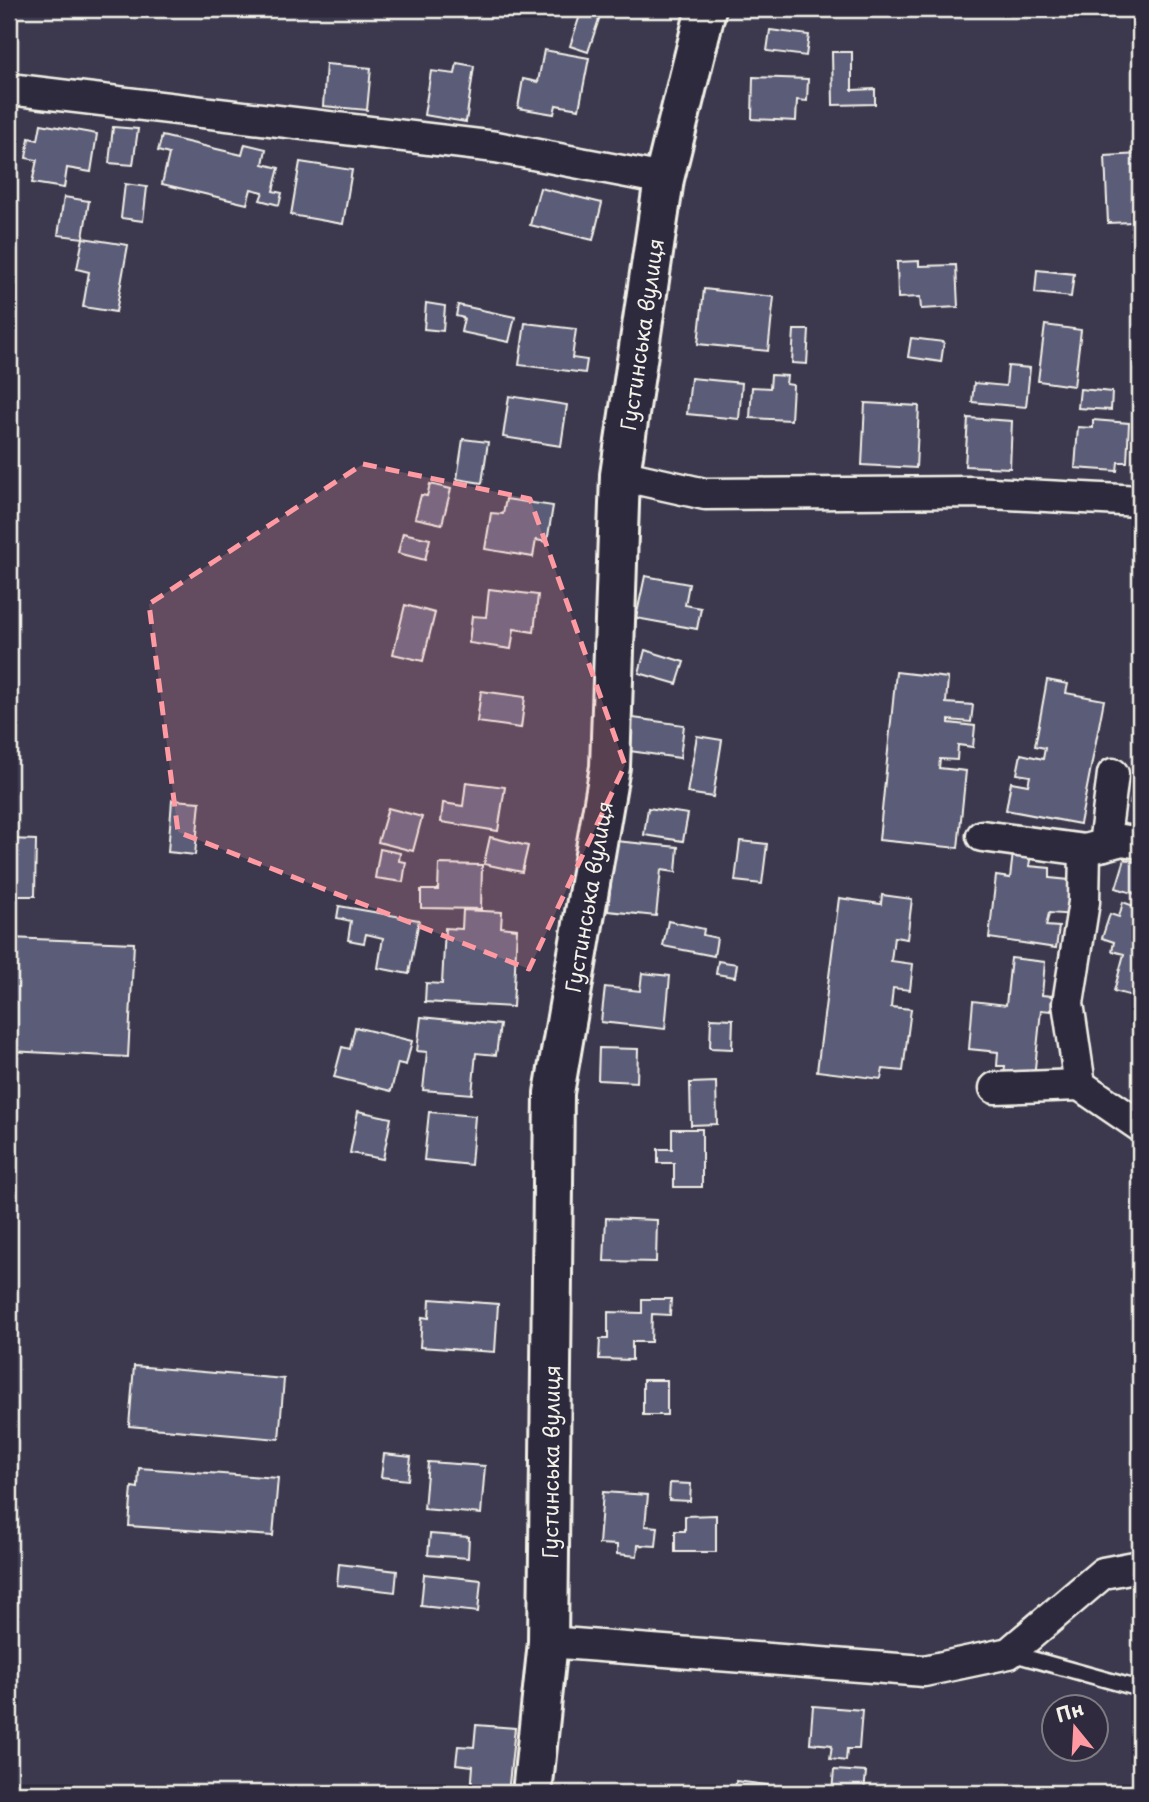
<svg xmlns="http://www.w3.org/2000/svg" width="1149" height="1802" font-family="'Playpen Sans',sans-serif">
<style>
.building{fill:#5a5b78;stroke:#f4f1e8;stroke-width:2}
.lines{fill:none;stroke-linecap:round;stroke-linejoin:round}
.service-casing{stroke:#f4f1e8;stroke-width:19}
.minor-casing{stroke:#f4f1e8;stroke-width:35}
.secondary-casing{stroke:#f4f1e8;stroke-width:44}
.service{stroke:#2f2a3d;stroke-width:14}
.minor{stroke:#2f2a3d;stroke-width:30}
.secondary{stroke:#2f2a3d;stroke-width:38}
.marked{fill:#ff9aa2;fill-opacity:0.2;stroke:#ff9aa2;stroke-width:5;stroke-dasharray:14 9;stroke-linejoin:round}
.labels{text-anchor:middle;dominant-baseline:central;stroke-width:6;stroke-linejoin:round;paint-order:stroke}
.street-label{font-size:21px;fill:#f4f1e8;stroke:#2f2a3d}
</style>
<rect width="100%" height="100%" fill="#3c394f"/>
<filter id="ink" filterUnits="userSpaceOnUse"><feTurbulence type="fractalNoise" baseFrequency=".0143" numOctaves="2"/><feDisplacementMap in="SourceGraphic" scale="14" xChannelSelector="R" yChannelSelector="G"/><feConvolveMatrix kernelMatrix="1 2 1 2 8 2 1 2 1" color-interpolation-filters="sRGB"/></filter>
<g filter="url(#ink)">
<g class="building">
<polygon points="566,9 581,9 578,17 565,13"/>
<polygon points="582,9 600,16 588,52 570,46"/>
<polygon points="770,30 809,35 806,56 767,51"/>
<polygon points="544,50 589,58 579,109 556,105 554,114 518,108 523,79 538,82"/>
<polygon points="832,52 852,52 852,90 875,89 875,104 833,105"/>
<polygon points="457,63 474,66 466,122 424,115 431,71 455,74"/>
<polygon points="326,64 371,68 367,110 323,106"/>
<polygon points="753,77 808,79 807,101 797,100 796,121 752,119"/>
<polygon points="41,124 97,134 91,172 67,168 64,188 32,183 37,160 26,158 29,138 38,140"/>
<polygon points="113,127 138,129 133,165 109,163"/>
<polygon points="162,136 242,155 245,144 266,149 263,164 279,168 273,191 282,193 279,205 260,200 263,192 251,189 247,204 162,184 169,154 158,151"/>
<polygon points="1140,154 1140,212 1132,213 1133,222 1108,223 1105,156"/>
<polygon points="300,162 352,170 343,224 291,215"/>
<polygon points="9,180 16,181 11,231 9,231"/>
<polygon points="125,184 147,187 143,221 121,218"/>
<polygon points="540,188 602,203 593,240 530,225"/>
<polygon points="64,197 89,201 83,238 58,235"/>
<polygon points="83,238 128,245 116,312 83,307 89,272 77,269"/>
<polygon points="919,261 919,266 956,265 958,307 921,309 920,297 898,298 897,262"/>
<polygon points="1037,270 1074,274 1071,297 1035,293"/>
<polygon points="704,289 774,297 768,351 698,344"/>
<polygon points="426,303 445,306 443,331 424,329"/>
<polygon points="458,305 515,317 509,342 461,332 464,318 456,316"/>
<polygon points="525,323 576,329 572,358 587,360 585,373 519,365"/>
<polygon points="1045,325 1081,330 1074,386 1038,381"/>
<polygon points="794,330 809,330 807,364 792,363"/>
<polygon points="911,338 944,342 941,362 908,357"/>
<polygon points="1008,366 1030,368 1026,407 972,402 974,383 1006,386"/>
<polygon points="771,375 787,376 786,384 793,385 791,420 750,418 752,387 770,388"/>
<polygon points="691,378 742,383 739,419 687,414"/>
<polygon points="1080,389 1112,392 1111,410 1078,408"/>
<polygon points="509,396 567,405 561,446 503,437"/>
<polygon points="865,403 919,406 916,468 862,465"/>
<polygon points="968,418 1012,421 1010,468 965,466"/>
<polygon points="1093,420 1129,423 1127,462 1118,462 1117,471 1075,468 1078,427 1093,428"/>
<polygon points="463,439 488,442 482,483 457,479"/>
<polygon points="430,484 451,489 442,524 415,518 421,495 427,496"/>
<polygon points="506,499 553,506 547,542 536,540 533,557 485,549 491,513 503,514"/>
<polygon points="403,533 430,539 425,560 398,553"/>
<polygon points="645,576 689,584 685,605 701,608 697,629 636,618"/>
<polygon points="489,589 538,595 534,632 514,629 511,649 469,643 472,616 486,617"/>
<polygon points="405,605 435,613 423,661 393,654"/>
<polygon points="645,650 684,662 677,684 639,673"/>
<polygon points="896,672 948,678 946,703 973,705 971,722 949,720 949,723 975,726 973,747 958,745 957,760 940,759 939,768 966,771 958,848 879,840"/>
<polygon points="1047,680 1068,684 1066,693 1104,700 1080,824 1006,810 1011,782 1028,785 1030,776 1017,774 1021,754 1043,759 1045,748 1035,746"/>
<polygon points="481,691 525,697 521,728 477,722"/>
<polygon points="626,717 684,725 680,758 622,750"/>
<polygon points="697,736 722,740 713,797 687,793"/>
<polygon points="1138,766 1140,767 1140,806 1130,803"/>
<polygon points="466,782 505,787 498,831 441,822 443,803 463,806"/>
<polygon points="172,800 200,802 195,855 168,852"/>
<polygon points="388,808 422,817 413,851 378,842"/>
<polygon points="648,808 688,814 683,841 644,835"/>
<polygon points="490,837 528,846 522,872 484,864"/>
<polygon points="9,839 36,840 35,896 9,896"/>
<polygon points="615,841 678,847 676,872 661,870 656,916 608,911"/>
<polygon points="740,841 767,844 762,884 735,881"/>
<polygon points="380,849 400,853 399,861 406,862 403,882 375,878"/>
<polygon points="1013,853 1031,854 1029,866 1050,868 1050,878 1079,881 1075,915 1049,913 1046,926 1059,927 1056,948 989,938 996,876 1010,878"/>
<polygon points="1125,859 1140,863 1140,998 1114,991 1124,954 1112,951 1114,942 1102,938 1110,914 1119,917 1123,902 1136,907 1139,895 1116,888"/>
<polygon points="439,864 482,865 481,909 421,908 421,890 438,890"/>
<polygon points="882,895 912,899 907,939 894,937 891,961 913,964 910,990 893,988 891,1007 911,1009 903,1071 883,1069 881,1079 817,1071 839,898 881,904"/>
<polygon points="339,906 419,920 409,974 378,968 383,938 366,934 364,943 348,940 351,921 337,918"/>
<polygon points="463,910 502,912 501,927 517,929 513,1007 425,1002 426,983 442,984 445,928 462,929"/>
<polygon points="668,921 704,929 703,935 717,938 714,956 663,946"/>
<polygon points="9,938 134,943 128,1057 9,1051"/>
<polygon points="1011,958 1045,962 1042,995 1052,996 1051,1011 1041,1010 1034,1078 1004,1076 1005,1066 997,1066 998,1052 969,1049 973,1001 1006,1005"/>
<polygon points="718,961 737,964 735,977 716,974"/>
<polygon points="642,973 670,976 665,1029 601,1022 605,987 640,991"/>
<polygon points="421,1017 500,1025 496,1055 476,1053 472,1094 423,1090 427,1052 417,1051"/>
<polygon points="711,1018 733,1019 732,1049 710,1048"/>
<polygon points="355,1027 412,1041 406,1065 398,1063 391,1091 334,1077 342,1047 350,1049"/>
<polygon points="599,1048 638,1049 637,1082 598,1080"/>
<polygon points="716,1082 717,1124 691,1125 690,1083"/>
<polygon points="358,1111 391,1118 383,1159 350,1153"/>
<polygon points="429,1112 475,1116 471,1165 424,1160"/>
<polygon points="672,1129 702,1129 702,1187 674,1187 674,1163 658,1163 658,1149 672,1149"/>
<polygon points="9,1149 12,1149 9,1206"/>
<polygon points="606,1218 657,1220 656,1262 604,1261"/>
<polygon points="430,1299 498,1304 495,1352 420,1347 422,1317 429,1318"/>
<polygon points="642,1299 671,1299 670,1315 652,1314 651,1342 632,1342 632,1360 599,1359 600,1339 608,1339 608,1312 642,1313"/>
<polygon points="134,1366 284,1379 279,1439 129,1426"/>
<rect x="643" y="1380" width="24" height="35"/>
<polygon points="384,1454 411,1457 408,1480 381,1477"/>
<polygon points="428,1462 485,1466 481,1514 424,1509"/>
<polygon points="139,1468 278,1478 273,1536 129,1526 132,1487 138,1488"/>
<polygon points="670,1483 691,1484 690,1501 669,1500"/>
<polygon points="603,1492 648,1495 645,1526 658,1527 656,1546 638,1545 637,1556 617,1554 617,1545 599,1544"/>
<polygon points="716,1515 716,1552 675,1552 675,1531 685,1531 685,1516"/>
<polygon points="430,1534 469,1537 468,1558 428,1555"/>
<polygon points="339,1564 397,1571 395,1592 337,1585"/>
<polygon points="424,1574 481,1580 478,1612 421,1606"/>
<polygon points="813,1706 862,1710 859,1749 847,1749 846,1761 830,1759 832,1745 810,1743"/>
<polygon points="476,1725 515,1728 508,1793 471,1793 473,1766 456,1764 458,1746 474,1747"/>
<polygon points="834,1770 866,1772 864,1793 832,1791"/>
<polygon points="736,1781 767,1785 766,1793 735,1793"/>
</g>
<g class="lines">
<defs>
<polyline id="service" points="1010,1653 1140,1689"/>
<g id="minor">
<polyline points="9,89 496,147 664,179"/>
<polyline points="620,475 705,494 972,492 1140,501"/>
<polyline points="982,836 1085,850 1122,840 1140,843"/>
<polyline points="1104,845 1113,774"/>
<polyline points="1080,1085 1068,1003 1084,902 1085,850"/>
<polyline points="995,1088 1080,1085 1140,1126"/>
<polyline points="548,1642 924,1671 1009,1653 1103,1573 1140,1566"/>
</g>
<g id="secondary">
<path id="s1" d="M532,1793L548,1642L554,1093L610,767L620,475L664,179L706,9"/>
</g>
</defs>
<use href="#service" class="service-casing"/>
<use href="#minor" class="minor-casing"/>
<use href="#secondary" class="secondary-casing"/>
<use href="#service" class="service"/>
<use href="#minor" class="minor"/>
<use href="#secondary" class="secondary"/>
</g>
</g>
<path class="marked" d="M363,464L530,499L625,765L529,969L178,832L149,604Z"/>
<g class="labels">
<g class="street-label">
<text stroke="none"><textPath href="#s1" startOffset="1466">Густинська вулиця</textPath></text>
<text stroke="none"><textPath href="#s1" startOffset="900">Густинська вулиця</textPath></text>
<text stroke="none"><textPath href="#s1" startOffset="332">Густинська вулиця</textPath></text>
</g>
</g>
<rect width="1149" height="1802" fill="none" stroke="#2f2a3d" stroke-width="35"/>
<rect x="18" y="18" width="1114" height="1767" fill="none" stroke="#f4f1e8" stroke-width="2.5" filter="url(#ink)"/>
<g transform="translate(1075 1728) rotate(342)"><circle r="33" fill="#2f2a3d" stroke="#7e7a81" stroke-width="2"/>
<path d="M0-5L12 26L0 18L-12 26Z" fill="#ff9aa2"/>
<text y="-10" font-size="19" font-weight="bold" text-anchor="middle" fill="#f4f1e8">Пн</text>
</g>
</svg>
